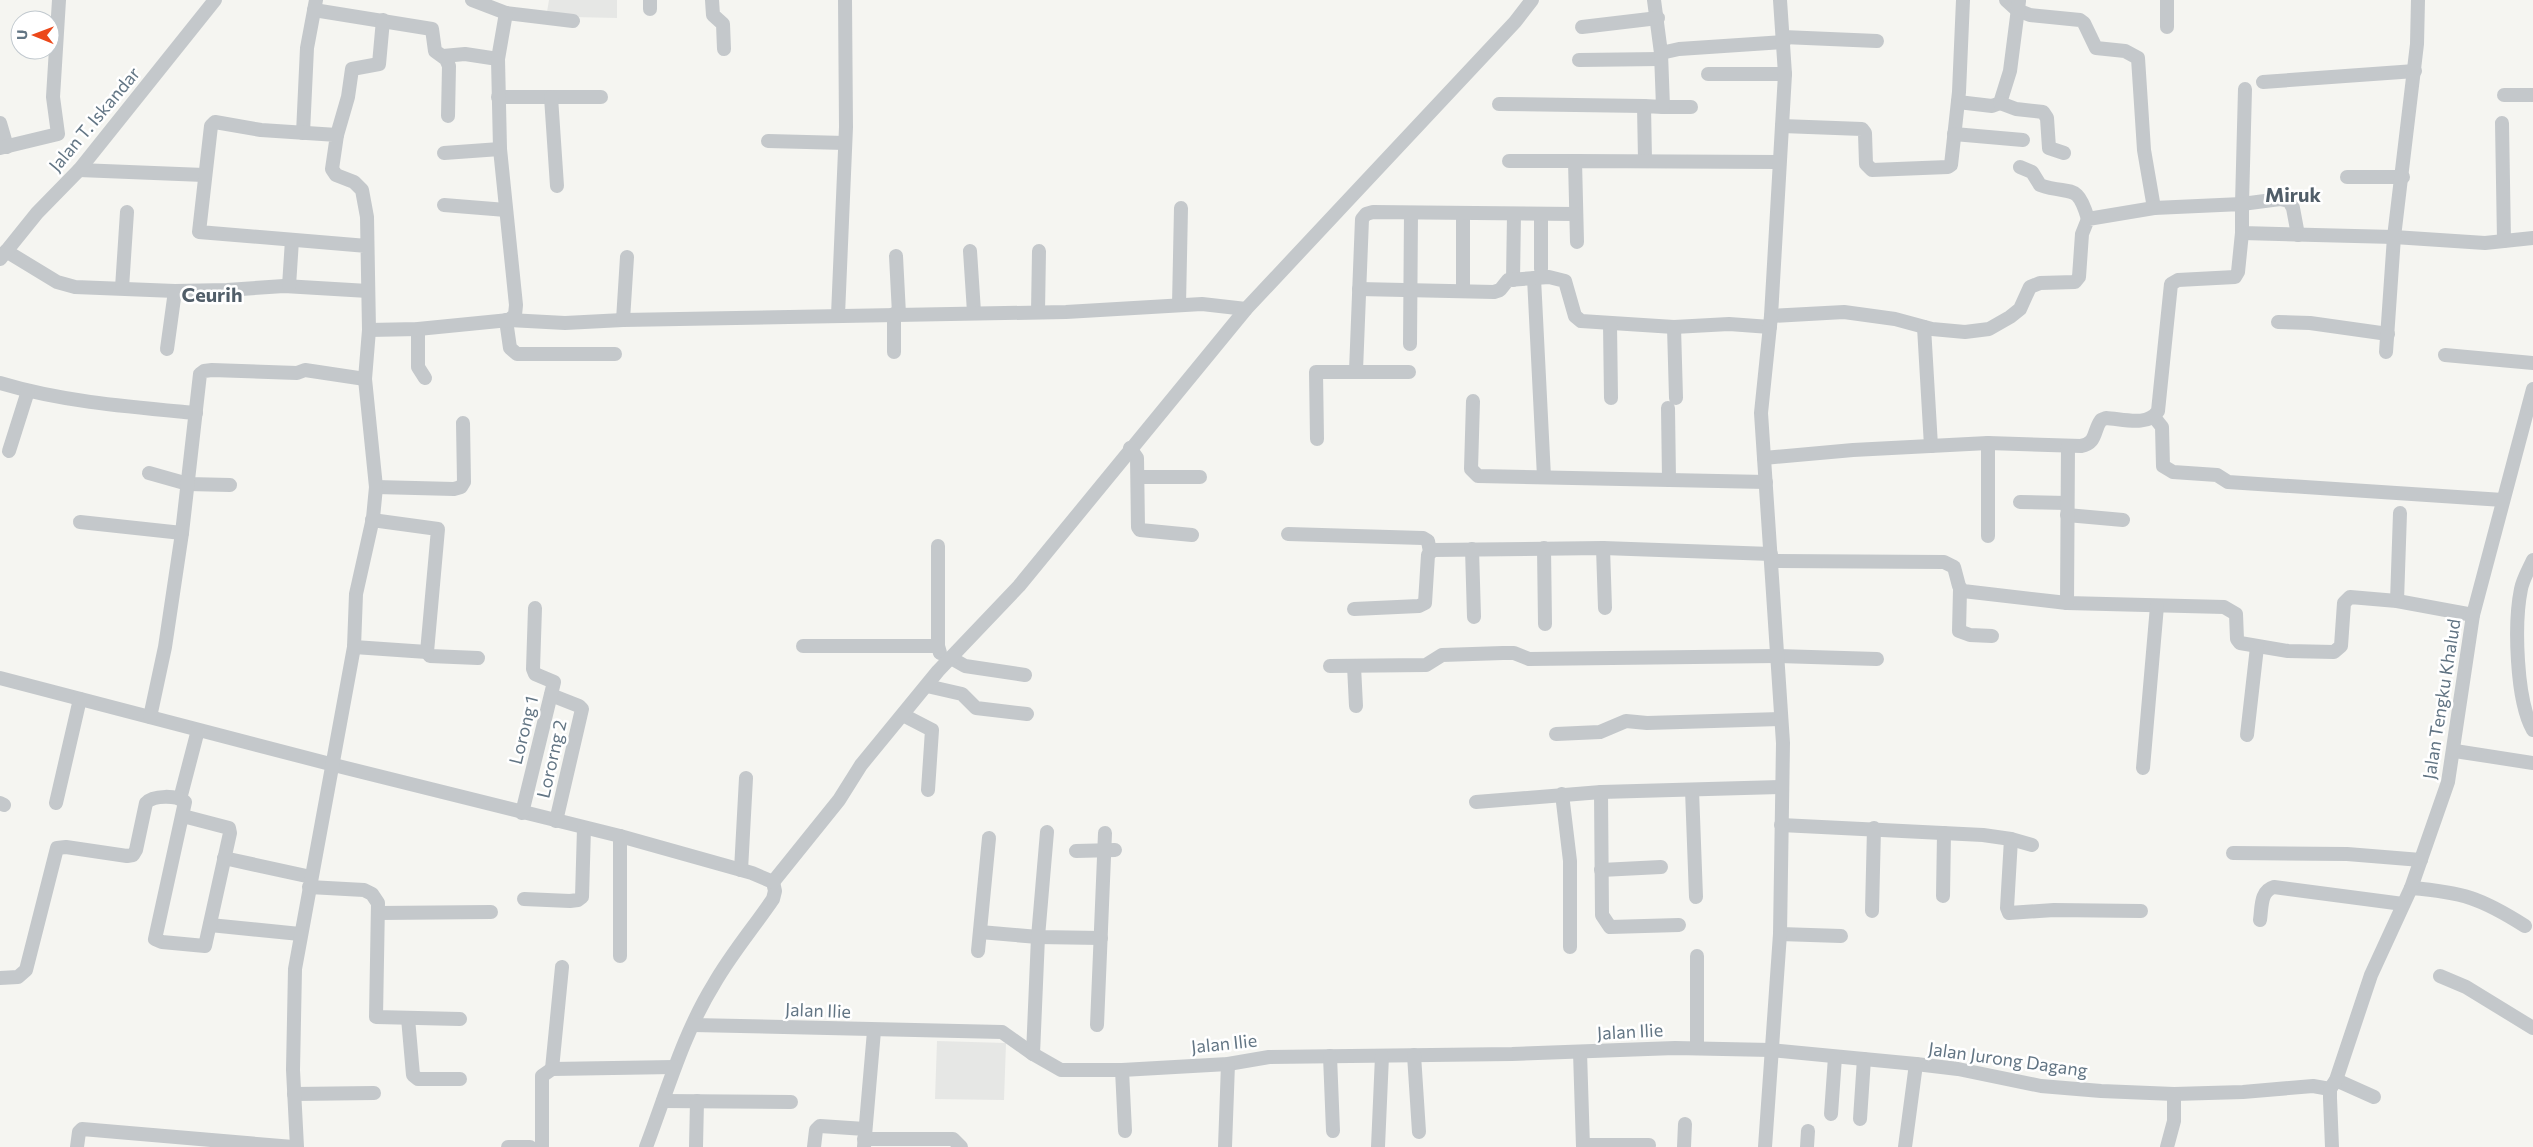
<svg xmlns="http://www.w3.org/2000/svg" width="2533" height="1147" font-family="Commissioner,sans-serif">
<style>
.built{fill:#e6e7e5}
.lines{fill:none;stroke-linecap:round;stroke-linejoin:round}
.minor{stroke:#c4c8cb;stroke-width:14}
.labels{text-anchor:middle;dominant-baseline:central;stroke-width:5;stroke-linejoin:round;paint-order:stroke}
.street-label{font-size:18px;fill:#627584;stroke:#fff}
.quarter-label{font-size:20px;font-weight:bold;fill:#515e69;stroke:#fff}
</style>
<rect width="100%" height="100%" fill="#f5f5f1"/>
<g class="built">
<polygon points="549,0 617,0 617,18 573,17 547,12"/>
<polygon points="937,1041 1006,1043 1004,1100 935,1099"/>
</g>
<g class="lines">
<g class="minor">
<polyline points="472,0 506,13 573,21"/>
<polyline points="712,0 713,15 723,24 724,49"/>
<polyline points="1654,0 1661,53"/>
<polyline points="2006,0 2017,10 2030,15 2080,20 2084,23 2096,48 2125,51 2138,58 2144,150 2154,208"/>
<polyline points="2167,0 2167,27"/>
<polyline points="650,9 650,0"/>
<polyline points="314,10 432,29 435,51 446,59 449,66 448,116"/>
<polyline points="1582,27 1658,18"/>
<polyline points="1783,37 1877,41"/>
<polyline points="443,56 465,54 498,59"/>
<polyline points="1579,60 1660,59"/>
<polyline points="1708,74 1785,74"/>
<polyline points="2263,82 2415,71"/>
<polyline points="2245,89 2242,204 2280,199 2289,201 2293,208 2298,235"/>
<polyline points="2504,95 2533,95"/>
<polyline points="498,97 601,97"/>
<polyline points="551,97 557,186"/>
<polyline points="1958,102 1992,106 2000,103 2010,71 2019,1"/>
<polyline points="2000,103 2016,109 2043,112 2047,118 2049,148 2064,153"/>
<polyline points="1499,104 1644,106"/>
<polyline points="1663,107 1691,107"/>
<polyline points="0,123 7,147"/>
<polyline points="2502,123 2504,241"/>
<polyline points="1782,126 1862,129 1865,133 1866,164 1872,170 1948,167 1951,165 1959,92 1963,0"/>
<polyline points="303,133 307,48 316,0"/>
<polyline points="1954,134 2023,140"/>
<polyline points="337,135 348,97 352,69 379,64 383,20"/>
<polyline points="768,141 845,143"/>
<polyline points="0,148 58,134 53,97 59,0"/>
<polyline points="444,153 500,149"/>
<polyline points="1645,160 1644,106 1663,107 1661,53 1679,49 1784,42"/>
<polyline points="1509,161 1575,161"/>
<path d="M2020,167L2032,172L2040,185C2071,196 2077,181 2088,219"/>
<polyline points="79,170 204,175"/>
<polyline points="2347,177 2403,177"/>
<polyline points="444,205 506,210"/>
<polyline points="1577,242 1575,161 1778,162"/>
<polyline points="6,251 57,282 75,287 175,291 227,290 284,286 368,291"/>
<polyline points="970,251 974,312"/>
<polyline points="896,256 899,314"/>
<polyline points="0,259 37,213 79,170 215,0"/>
<polyline points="1541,269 1541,214"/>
<polyline points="1534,278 1544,477"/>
<polyline points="1513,280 1514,214"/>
<polyline points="289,286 292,240"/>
<polyline points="122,288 127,212"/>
<polyline points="1359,289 1494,292 1500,290 1508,280 1549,277 1565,281 1575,316 1581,321 1674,327 1729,324 1770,327"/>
<polyline points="1463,291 1463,214"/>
<polyline points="1179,305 1181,208"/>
<polyline points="1038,312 1039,251"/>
<polyline points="894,314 894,352"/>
<polyline points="838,315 846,127 845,0"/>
<polyline points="1771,316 1844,312 1895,319 1932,329 1965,332 1989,329 2010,317 2020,309 2030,287 2040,283 2075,282 2079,277 2082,234 2088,219 2154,208 2242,204 2242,233 2394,237 2485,243 2533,238"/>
<polyline points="506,320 510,348 517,354 615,354"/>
<polyline points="509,320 565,323 623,320 1066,312 1202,304 1246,309"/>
<polyline points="623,320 627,257"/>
<polyline points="2278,322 2310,323 2388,334"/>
<polyline points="1610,324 1611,398"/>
<polyline points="1674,327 1676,398"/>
<polyline points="1924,327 1931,446"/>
<polyline points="418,329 418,367 425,378"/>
<polyline points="369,330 418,329 509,320 515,315 516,305 500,149 498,59 506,13"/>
<polyline points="1410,344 1411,213"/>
<polyline points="167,349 175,291"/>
<polyline points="2386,352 2394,237 2417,44 2418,0"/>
<polyline points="2445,355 2533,363"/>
<polyline points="1356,371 1362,219 1366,214 1373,212 1575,214"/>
<path d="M0,383C63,402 130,407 196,413"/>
<polyline points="1473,401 1471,469 1478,476 1766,482"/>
<polyline points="1668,408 1669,480"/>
<polyline points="2154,417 2162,427 2163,466 2173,472 2217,475 2228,482 2503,500"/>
<polyline points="1317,439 1316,372 1409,372"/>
<polyline points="1988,443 1988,536"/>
<polyline points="1130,448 1137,458 1138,527 1140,530 1192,535"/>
<polyline points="9,451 28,391"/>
<path d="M1764,458L1853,450L1988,443L2081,446C2097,443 2093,431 2101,420L2106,418C2123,419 2148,427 2158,411L2171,284L2178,280L2235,277L2238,272L2242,233"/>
<polyline points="149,473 188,484 230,485"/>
<polyline points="1138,477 1200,477"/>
<polyline points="376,487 454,489 461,487 464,482 463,423"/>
<polyline points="2020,502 2067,503"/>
<polyline points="2067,515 2123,520"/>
<polyline points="372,520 438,529 427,652 430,656 478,658"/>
<polyline points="80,522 182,533"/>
<polyline points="1288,534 1423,538 1428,541 1430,552"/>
<polyline points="938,546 938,646 940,653"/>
<polyline points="1544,548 1545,624"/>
<polyline points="1603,548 1605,608"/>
<polyline points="1472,549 1474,617"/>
<path d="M2533,560C2529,569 2523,579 2521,589C2514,623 2516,700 2533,730"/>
<polyline points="1771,561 1944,562 1954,567 1959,586 1963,591 2067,603 2224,607 2236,614 2237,639 2240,643 2288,651 2334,652 2341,646 2344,603 2350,597 2397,601 2473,615"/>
<polyline points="1960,590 1959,631 1970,635 1992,636"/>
<polyline points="2397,601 2400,513"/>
<polyline points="2067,603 2068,446"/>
<polyline points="1354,609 1419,606 1425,603 1428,555 1433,550 1603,548 1771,554"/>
<polyline points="803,646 938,646"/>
<polyline points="354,647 427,652"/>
<polyline points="951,658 965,666 1025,675"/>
<polyline points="1330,666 1426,665 1442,655 1503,653 1514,653 1529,659 1777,656 1877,659"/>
<polyline points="1354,666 1356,706"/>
<path d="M0,678L334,765L620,836L752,873L773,882L775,891L773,899C754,927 731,954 714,984C683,1034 667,1092 646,1147"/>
<polyline points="927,686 962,694 976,708 1027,714"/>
<polyline points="551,695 579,706 582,709 556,821"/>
<polyline points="903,715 932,730 928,790"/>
<polyline points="150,717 165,647 182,533 200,374 204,371 212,370 297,373 305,370 365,379"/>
<polyline points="1556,734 1600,732 1626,721 1647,723 1781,719"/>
<polyline points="2247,735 2257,647"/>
<polyline points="2455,751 2533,763"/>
<polyline points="2143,768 2157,606"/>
<polyline points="1692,790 1696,897"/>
<polyline points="1601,792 1602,915 1610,927 1679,925"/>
<polyline points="1562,794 1570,861 1570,947"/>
<polyline points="180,799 198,730"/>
<polyline points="1476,802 1601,792 1782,787"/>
<polyline points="0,803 4,805"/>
<polyline points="56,803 80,699"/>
<polyline points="522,813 554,682 535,674 533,669 535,608"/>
<polyline points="1781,825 1983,835 2011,839 2032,845"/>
<polyline points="620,836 620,956"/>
<polyline points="2011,839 2007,908 2009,913 2054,910 2141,911"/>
<polyline points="1076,851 1115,850"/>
<polyline points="2233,853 2347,854 2421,860"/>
<polyline points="224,858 311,877"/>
<polyline points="741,870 746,778"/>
<polyline points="1601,870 1661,867"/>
<polyline points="773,882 839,800 861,765 938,671 1019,586 1246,309 1515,22 1532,0"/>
<polyline points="309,887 364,890 372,894 378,903 376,1017 460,1019"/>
<path d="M2411,888C2462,892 2481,898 2525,926"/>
<polyline points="1943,896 1944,833"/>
<polyline points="524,899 570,901 578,900 582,897 584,828"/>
<polyline points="1872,911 1874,828"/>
<polyline points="379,913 491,912"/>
<path d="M2260,920C2262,907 2260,891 2274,887L2403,904"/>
<polyline points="210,925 300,934"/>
<polyline points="980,932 1038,937 1101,938"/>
<polyline points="1780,934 1841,936"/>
<polyline points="978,951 989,838"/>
<polyline points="2440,976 2466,987 2533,1028"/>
<path d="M0,978L18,977L26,970L57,848L66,847L127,856L133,855L136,850L146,803C153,795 177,795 185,802L155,939L162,942L205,946L230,833L229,828L183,816"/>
<polyline points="408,1018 413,1075 418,1079 460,1079"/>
<polyline points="693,1025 1002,1032 1033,1054 1061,1070 1122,1070 1228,1064 1269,1057 1512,1054 1675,1048 1771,1050 1916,1064 1958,1069 2041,1086 2101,1091 2174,1094 2243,1092 2313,1086 2330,1089"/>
<polyline points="1097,1025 1105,833"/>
<polyline points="1697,1048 1697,956"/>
<polyline points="1580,1052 1583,1147"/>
<polyline points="1033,1054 1038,937 1047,832"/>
<polyline points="1414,1055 1419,1132"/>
<polyline points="1330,1056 1333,1131"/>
<polyline points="552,1069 562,967"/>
<polyline points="1122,1070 1125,1131"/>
<polyline points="2336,1080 2374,1097"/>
<polyline points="294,1094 374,1093"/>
<polyline points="663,1101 791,1102"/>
<polyline points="1831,1114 1835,1057"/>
<polyline points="1860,1119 1864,1059"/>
<polyline points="864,1139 953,1139 961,1147"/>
<polyline points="1583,1145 1649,1145"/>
<polyline points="77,1147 79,1132 82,1129 293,1147"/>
<polyline points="297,1147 293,1070 295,969 354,647 356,594 373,518 376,487 365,379 369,330 367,217 362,190 354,182 336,175 332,169 337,135 261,130 215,122 211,126 199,232 367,246"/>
<polyline points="508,1147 530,1147"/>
<polyline points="542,1147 542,1076 552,1069 674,1067"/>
<polyline points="696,1147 697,1101"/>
<polyline points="814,1147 816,1130 820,1126 865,1129"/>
<polyline points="864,1147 874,1031"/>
<polyline points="1225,1147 1228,1064"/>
<polyline points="1378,1147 1382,1056"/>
<polyline points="1684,1147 1685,1124"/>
<polyline points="1765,1147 1780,934 1783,743 1761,413 1771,316 1785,74 1780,0"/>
<polyline points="1807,1147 1808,1131"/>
<polyline points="1905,1147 1916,1064"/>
<polyline points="2167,1147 2174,1121 2174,1094"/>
<polyline points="2332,1147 2330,1098 2330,1089 2336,1080 2371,975 2411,888 2448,782 2473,615 2533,389"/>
</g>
</g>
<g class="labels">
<g class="street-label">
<text transform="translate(94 119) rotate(-50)">Jalan T. Iskandar</text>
<text transform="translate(2441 699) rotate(-81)">Jalan Tengku Khalud</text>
<text transform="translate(523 730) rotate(-76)">Lorong 1</text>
<text transform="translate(551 759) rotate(-77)">Lororng 2</text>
<text transform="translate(818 1010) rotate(2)">Jalan Ilie</text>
<text transform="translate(1630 1031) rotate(-3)">Jalan Ilie</text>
<text transform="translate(1224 1043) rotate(-6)">Jalan Ilie</text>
<text transform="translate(2008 1059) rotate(8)">Jalan Jurong Dagang</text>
</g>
<g class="quarter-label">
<text x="2293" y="194">Miruk</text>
<text x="212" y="294">Ceurih</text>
</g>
</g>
<g transform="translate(35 35) rotate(271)"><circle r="24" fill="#ffffff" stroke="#c0c8ce"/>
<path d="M0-4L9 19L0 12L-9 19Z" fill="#ec481a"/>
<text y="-8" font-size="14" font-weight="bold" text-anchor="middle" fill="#627584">U</text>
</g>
</svg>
